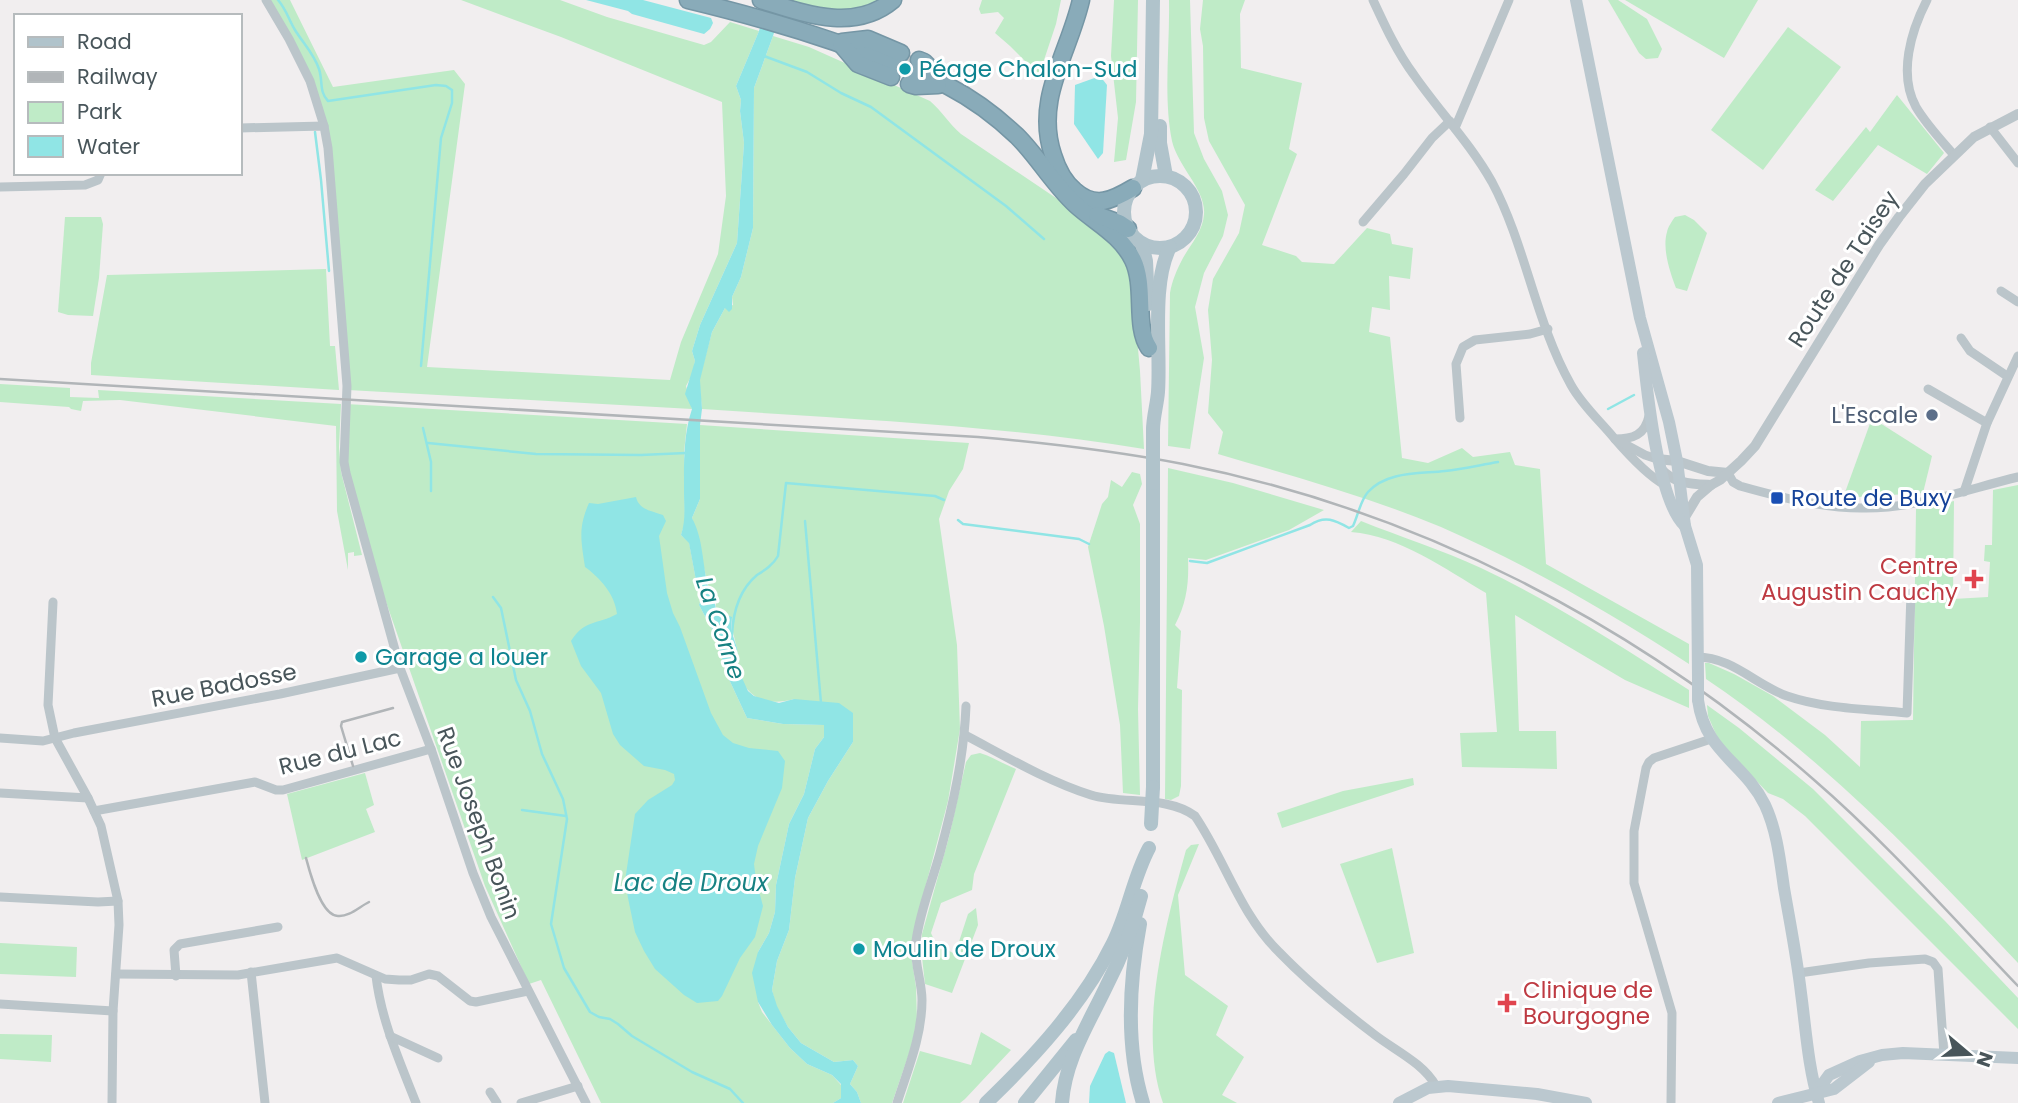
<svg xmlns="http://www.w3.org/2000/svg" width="2018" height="1103" font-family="Poppins,sans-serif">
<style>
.green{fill:#bfebc7}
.water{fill:#90e5e5}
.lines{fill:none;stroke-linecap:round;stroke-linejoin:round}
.stream{stroke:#90e5e5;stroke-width:2.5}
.motorway-tunnel{stroke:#c7c8ca;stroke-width:16;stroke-dasharray:16 8;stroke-linecap:butt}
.motorway-casing{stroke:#7596a5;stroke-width:19}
.minor{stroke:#bbc5ca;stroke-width:9}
.tertiary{stroke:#bbc5ca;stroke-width:10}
.secondary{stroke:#bbc8cf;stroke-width:12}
.primary{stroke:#b0c3cb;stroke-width:14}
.motorway{stroke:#89abb9;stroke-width:16}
.rail{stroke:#b1b5b8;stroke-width:2.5}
.secondary-bridge{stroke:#bbc8cf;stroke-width:12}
.primary-bridge{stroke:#b0c3cb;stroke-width:14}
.culture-dot{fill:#0f9aa8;stroke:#fff;stroke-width:2.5}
.service-dot{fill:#5c6f8a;stroke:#fff;stroke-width:2.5}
.transit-dot{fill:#1a4fb4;stroke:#fff;stroke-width:2.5}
.health-dot{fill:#e0444e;stroke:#fff;stroke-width:2.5}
.labels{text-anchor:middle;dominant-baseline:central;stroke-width:6;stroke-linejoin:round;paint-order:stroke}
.culture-label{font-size:23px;fill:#0d838f;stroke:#fff;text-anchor:start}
.street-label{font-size:23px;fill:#48555a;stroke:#fff}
.service-label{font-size:23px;fill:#4e5e75;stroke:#fff;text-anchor:end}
.transit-label{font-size:23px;fill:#164399;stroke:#fff;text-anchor:start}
.health-label{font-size:23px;fill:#be3a42;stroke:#fff;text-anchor:end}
.water-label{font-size:24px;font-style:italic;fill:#168182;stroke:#fff}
</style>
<rect width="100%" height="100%" fill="#f1eeef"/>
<g class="green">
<polygon points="269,0 290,0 333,87 454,70 465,84 427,367 670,380 681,342 718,254 726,196 722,102 561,37 461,0 560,0 607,17 704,45 711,42 730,22 759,31 736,86 741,100 740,111 744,143 737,243 700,325 692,351 695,361 693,373 686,386 692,409 348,390 325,121"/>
<polygon points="784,0 884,0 860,10 835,14"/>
<polygon points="982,0 1061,0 1056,24 1039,75 1010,46 995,33 1004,18 998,12 981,14 979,9"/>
<polygon points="1114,0 1138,0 1136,102 1126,160 1114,162 1118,118 1111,56"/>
<path d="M1169,0H1190L1194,133L1204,159L1222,191L1228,215L1223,236L1204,273L1195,307L1204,358L1190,449L1168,446L1170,293C1172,281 1177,269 1183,258C1191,244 1203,231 1204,214C1206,190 1178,167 1172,141C1163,97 1170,45 1169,0Z"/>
<path d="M1203,0H1245L1240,14L1241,68L1302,83L1289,149L1297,154L1262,245L1296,256L1302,262L1334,264L1367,228L1390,234L1392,244L1413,248L1410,279L1389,276L1390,310L1372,307L1369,332L1390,337L1402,458L1428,463L1462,448L1473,457L1510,452L1515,465L1540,469L1546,564L1689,644V664C1610,613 1528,565 1441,527C1369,497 1293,476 1218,454L1223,432L1208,413L1212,360L1208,310L1213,279L1239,233L1245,205L1209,141L1204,118L1203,46L1200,29Z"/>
<polygon points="1608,0 1618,0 1647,19 1662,49 1658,58 1646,59 1639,53"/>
<polygon points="1625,0 1758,0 1724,58"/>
<polygon points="1788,27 1841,67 1763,170 1711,130"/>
<path d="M773,36L809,47L930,101C942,111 949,124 961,134L1096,225L1125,258L1132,282L1140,371L1144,449C998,425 850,419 702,409L699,380L712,332L725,308L733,305L732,297L741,277L753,228L754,88Z"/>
<polygon points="1897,95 1944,153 1927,174 1878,145 1833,201 1815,190 1866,127 1870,132"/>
<path d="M1685,215L1694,220L1707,233L1687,291L1676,288C1670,272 1662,249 1667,232C1668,227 1672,221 1675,217Z"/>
<polygon points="65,217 101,217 103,224 99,278 93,316 68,315 58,312"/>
<polygon points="326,269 330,346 335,346 339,390 91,375 91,363 107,275"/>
<polygon points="0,384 70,388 70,397 99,398 98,390 341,404 339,447 341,472 362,555 354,556 354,552 348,553 348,570 337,511 336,426 120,400 83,401 81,411 71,409 69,407 0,402"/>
<polygon points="346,404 687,424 684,452 685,522 681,535 689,542 697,586 703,593 699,605 714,633 727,675 747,718 783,724 824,725 824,737 815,749 804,794 789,824 776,885 775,912 769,933 758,952 758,1002 762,1012 790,1048 807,1064 832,1075 841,1085 841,1098 833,1103 601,1103 541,980 529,984 485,886 369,553 347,463"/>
<polygon points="1872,418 1932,456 1923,493 1843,498"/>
<path d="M700,425L969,443L963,469L949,491L939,519L957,645L960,729L948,801L918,915L911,954L916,987L917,1021L911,1048L892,1103H861L857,1092L850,1084L858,1066L853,1060L834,1062L801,1043L788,1027L776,1006L772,990L777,961L789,930L795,878L808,818L828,781L853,742L794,699C766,707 743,698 738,666C737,661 738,655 737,650C735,637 731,630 732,618L716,611V602L710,593L692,518L700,499Z"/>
<path d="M1168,468L1233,483L1324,510L1289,530L1206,560L1188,558C1189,582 1187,603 1175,625L1181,631L1177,688L1182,690L1181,786L1179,796L1171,800L1165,799Z"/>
<polygon points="1132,472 1140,474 1142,484 1133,505 1140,524 1140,622 1138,709 1140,795 1123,793 1120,725 1104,626 1088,547 1102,504 1108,497 1111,480 1122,487"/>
<path d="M2018,485V963C1922,861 1824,758 1706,679L1705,663H1709L1734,674L1773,696L1825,735L1860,767L1861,721L1913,720L1916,509L1954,501L1953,599L1988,597L1990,562L1984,561L1985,545H1992L1993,490Z"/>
<path d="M1361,521C1401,537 1442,550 1481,568C1553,602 1623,647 1689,690V708L1625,680L1515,615L1519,731H1556L1557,769L1462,767L1460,733L1497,732L1486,593C1445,569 1400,536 1351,532Z"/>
<polygon points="1707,705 1739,728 1813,789 1945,921 2018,998 2018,1029 1805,816 1783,799 1768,793 1731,754 1718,739 1708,716"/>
<path d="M980,753C993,757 1003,764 1016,769L974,874L972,890L941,903L931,933L936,944L955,954L968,914L976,908L978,925L952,993L925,984L921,948L922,934L949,837L966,762L971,755Z"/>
<polygon points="365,773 374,805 366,809 375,832 302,860 287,794"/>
<polygon points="1413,778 1414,785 1282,828 1277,813 1343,791"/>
<path d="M1199,844L1178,895L1185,975L1228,1006L1216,1035L1244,1057L1222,1095L1237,1103H1163C1137,1029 1166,923 1186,850L1191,845Z"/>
<polygon points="1392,848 1414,953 1377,963 1340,864"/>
<polygon points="0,943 77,947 76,977 0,974"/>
<polygon points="981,1032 1011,1050 965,1099 960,1103 903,1103 920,1051 971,1065"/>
<polygon points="0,1034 52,1035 51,1062 0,1059"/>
</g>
<g class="water">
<polygon points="586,0 643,0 711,18 713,23 710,29 704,34 632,14 628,11"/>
<path d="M768,0H784L773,36L754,88L753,228L741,277L732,297V309L729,312L725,308L712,332L700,380L702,409L700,425V499L692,518C704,540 702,566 709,590C712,598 716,602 716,611L732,617L731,630L737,648L738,669L748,691L754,696L779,703L794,699L839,703L853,713V742L828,781L808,818L795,878L789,930L777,961L772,990L777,1006L788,1027L801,1043L834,1062L853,1060L858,1066L850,1084L857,1092L861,1103H833L841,1098V1084L832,1075L807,1064L790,1048L772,1025L758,1002L752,973L758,952L769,933L775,912L776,885L789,824L804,794L815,749L824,737V725L783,724L747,718L727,675L714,633L699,605L703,593L697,586L689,543L681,535C686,520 684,507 684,491C684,464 683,436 692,409L685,394L695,361L692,351L700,325L737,243L744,143L740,111L741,100L736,86L759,31Z"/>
<polygon points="1100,76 1107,85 1103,153 1098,159 1074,124 1075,85"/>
<path d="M636,497C639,510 652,511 663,515L666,521L659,536L667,593L673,613L680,627L711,713L723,735L733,743L749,748L778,751L785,761L782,788L758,846L754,864L756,880L763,906L755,937L740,958L722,996L718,1001L697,1003L684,995L655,969L644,951L635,932L628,898L625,881L635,814L648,800L672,785L675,780L674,774L665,770L644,766L620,745L613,734L601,693L581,666L571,641C585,619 597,625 617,614C615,594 600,578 585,567C581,540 578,528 589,503L598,504Z"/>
<polygon points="1109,1051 1114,1053 1126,1103 1089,1103 1090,1086 1105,1054"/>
</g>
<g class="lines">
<g class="stream">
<path d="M278,0C286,9 289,20 295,30C303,43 314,54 319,69C323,81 319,92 328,101L436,85L446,86L452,90V103L441,138L421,366"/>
<polyline points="764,56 807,72 841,93 871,107 1006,206 1044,239"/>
<polyline points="315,132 321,180 329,271"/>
<polyline points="1608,409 1634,395"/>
<polyline points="423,428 431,462 431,491"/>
<polyline points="428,443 536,454 641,455 686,453"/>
<polyline points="958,520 963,524 1079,539 1089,544"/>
<polyline points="805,521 821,703"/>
<path d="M1190,561L1207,563L1310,525C1325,515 1335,520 1349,528L1353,526C1358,516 1360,501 1368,492C1387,471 1419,474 1445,471C1463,469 1480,465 1498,462"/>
<polyline points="493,597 501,608 516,680 530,711 542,754 563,799 567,819 551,924 564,968 590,1012 599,1017 610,1019 618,1024 632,1036 692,1072 730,1089 743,1103"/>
<path d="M732,635C733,611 739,590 757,575C765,570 773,565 778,556L786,483L935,496L944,500"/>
<polyline points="522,810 566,816"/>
</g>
<polyline class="motorway-tunnel" points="899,59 916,66"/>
<defs>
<g id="motorway">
<path d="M688,0C759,17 828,37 896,65"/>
<path d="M761,0C803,13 854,33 893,0"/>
<path d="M1081,0C1069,53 1034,99 1053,155C1057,168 1064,182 1075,191C1095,209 1113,200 1133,188"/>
<polyline points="842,42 868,39 901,53"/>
<polyline points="841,44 858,64 891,77"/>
<polyline points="919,60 924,62 943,81"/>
<path d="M914,72C925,77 938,80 948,86C973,99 997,117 1017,136C1038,157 1054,185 1076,205C1096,223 1121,235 1133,260C1146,287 1134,326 1149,348"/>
<polyline points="909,84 916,86 938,85"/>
<polyline points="1097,215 1119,223 1128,229"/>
</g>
</defs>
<use href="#motorway" class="motorway-casing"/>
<g class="minor">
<polyline points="266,0 289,39 310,81 324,126"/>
<path d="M1373,0C1385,26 1397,52 1414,75C1439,111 1470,143 1492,182C1526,246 1535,321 1571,385C1582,405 1600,421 1614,438C1627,453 1648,476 1665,485"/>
<path d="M1927,0C1911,31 1898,74 1916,107C1926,124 1941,140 1954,155"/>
<polyline points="1990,127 2018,163"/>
<polyline points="240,128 324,126 328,148 347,386 344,462 346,473 400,668 431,749 473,873 491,917 586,1103"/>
<polyline points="1455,128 1509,0"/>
<polyline points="0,187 85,185 98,180 101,173"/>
<polyline points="1363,222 1404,174 1432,138 1450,121"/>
<polyline points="2001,291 2018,302"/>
<polyline points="1961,338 1970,351 2007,376"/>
<polyline points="1928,389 1987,423"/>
<polyline points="1460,418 1456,364 1463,347 1475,340 1530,334 1548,329"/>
<path d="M1615,439C1633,439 1645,435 1649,416"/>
<polyline points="1619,441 1645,455 1657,459"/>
<path d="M1728,473L1733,482L1740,486C1779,497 1826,509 1866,508C1918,508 1968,489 2018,477"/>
<polyline points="1964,492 1987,423 2018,356"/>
<polyline points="53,602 48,705 55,738 88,798 101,826 118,901 119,925 113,1011 112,1103"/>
<path d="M1697,657C1732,657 1756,685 1787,696C1825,709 1867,709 1907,713L1911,593"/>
<path d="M965,735C1005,756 1047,781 1091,795C1124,805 1166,795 1195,816C1225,860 1240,914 1279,952C1308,982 1342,1010 1375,1035C1396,1051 1423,1063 1436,1086"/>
<polyline points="0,738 43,741 74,733 280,694 400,668"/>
<polyline points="0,793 88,798"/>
<polyline points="94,811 255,782 276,790 283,790 431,749"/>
<polyline points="0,897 98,902 118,901"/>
<polyline points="251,972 265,1103"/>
<polyline points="1799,973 1869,963 1925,959 1933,962 1938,969 1944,1055"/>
<polyline points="116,974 238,975 337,958 385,979 399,980 411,980 429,974 438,976 470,1001 476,1002 528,991"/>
<polyline points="176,976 174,950 180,944 278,927"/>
<path d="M376,976C381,1020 400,1062 416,1103"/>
<polyline points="0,1004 113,1011"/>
<polyline points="390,1036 438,1058"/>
<polyline points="490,1092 497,1103"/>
<polyline points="521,1103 578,1086"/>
<path d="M897,1103C908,1069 922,1036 922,1000C922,981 913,960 916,941C920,911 932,882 940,853C953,805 964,757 966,706"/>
<polyline points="1671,1103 1672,1013 1634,883 1634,831 1646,768 1649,762 1654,758 1711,739"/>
</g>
<g class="tertiary">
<polyline points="1657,459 1677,461 1708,471 1728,473"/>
<path d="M1660,468C1674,484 1691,484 1711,485"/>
<polyline points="1685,517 1697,497 1711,485 1720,480 1741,461 1755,446 1879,245 1899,217 1925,184 1974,137 2018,114"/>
</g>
<g class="secondary">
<polyline points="1576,0 1640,318 1669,422 1677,461 1685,526 1697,565 1698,679"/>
<path d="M1643,353C1647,391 1658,502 1685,526"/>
<path d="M1698,700C1705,753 1744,762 1765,805C1777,831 1780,860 1784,888C1790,923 1797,958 1801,993C1806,1030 1808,1067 1819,1103"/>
<polyline points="1816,1093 1829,1075 1860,1061 1882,1055 1903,1053 2018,1058"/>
<polyline points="1399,1103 1428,1088 1448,1086 1537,1094 1586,1103"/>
<polyline points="1778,1103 1834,1089 1869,1062"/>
</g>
<g class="primary">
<polyline points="1160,126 1160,143 1166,176"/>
<circle cx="1160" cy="212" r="36"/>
<polyline points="1142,180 1151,134 1153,0"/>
<polyline points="1142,244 1146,261 1148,304"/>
<path d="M1153,430C1153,417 1157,405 1158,392C1161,350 1151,284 1170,247"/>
<polyline points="1153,483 1153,787"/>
<path d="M1140,924C1129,983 1125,1045 1143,1103"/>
<path d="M986,1103C1034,1057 1083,1004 1113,943C1128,913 1133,878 1149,848"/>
<polyline points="1025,1103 1076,1040"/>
<path d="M1062,1103C1065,1060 1088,1025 1106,987C1121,958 1133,928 1141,896"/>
</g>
<use href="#motorway" class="motorway"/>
<g class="rail">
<path d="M0,379L978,437C1047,443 1115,451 1183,464C1416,510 1635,623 1813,779C1886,842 1951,916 2018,986"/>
<polyline points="353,766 341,726 342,722 393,708"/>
<path d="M306,858C310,873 321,916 338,916C349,917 359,907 369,902"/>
</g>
<polyline class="secondary-bridge" points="1698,679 1698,700"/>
<g class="primary-bridge">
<polyline points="1153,483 1153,430"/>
<polyline points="1151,824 1153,787"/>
</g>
</g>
<g class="culture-dot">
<circle cx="905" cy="69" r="7"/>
<circle cx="361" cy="657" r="7"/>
<circle cx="859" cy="949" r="7"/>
</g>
<circle class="service-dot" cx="1932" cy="415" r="7"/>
<rect class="transit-dot" x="1770" y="491" width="14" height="14" rx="3.5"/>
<g class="health-dot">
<path d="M1970.5 568.5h7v7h7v7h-7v7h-7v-7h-7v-7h7z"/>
<path d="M1503.5 992.5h7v7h7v7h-7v7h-7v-7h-7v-7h7z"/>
</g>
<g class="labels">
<g class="culture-label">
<text x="919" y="69">Péage Chalon-Sud</text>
<text x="375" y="657">Garage a louer</text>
<text x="873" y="949">Moulin de Droux</text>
</g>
<g class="street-label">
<text transform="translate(1843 269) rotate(-57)">Route de Taisey</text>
<text transform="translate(224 685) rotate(-11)">Rue Badosse</text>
<text transform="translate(340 752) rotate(-14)">Rue du Lac</text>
<text transform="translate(479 823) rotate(70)">Rue Joseph Bonin</text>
</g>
<g class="service-label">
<text x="1918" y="415">L'Escale</text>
</g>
<g class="transit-label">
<text x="1791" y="498">Route de Buxy</text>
</g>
<g class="health-label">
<text x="1958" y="566">Centre<tspan x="1958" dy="26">Augustin Cauchy</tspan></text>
<text x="1523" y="990" text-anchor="start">Clinique de<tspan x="1523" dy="26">Bourgogne</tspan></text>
</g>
<g class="water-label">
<text transform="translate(721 628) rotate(71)">La Corne</text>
<text x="691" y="882">Lac de Droux</text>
</g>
</g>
<rect x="14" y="14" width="228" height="161" fill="#ffffff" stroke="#b6bbbd" stroke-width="2"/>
<rect x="28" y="37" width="35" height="10" fill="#b0c3cb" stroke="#b6bbbd" stroke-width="2"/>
<text x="77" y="49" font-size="21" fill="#48555a">Road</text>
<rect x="28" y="72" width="35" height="10" fill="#b1b5b8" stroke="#b6bbbd" stroke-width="2"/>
<text x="77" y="84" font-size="21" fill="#48555a">Railway</text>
<rect x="28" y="102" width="35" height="21" fill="#bfebc7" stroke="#b6bbbd" stroke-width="2"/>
<text x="77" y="119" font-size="21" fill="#48555a">Park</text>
<rect x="28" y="136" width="35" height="21" fill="#90e5e5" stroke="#b6bbbd" stroke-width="2"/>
<text x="77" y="154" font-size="21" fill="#48555a">Water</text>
<g transform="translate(1969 1054) rotate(109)" stroke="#ffffff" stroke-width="5" paint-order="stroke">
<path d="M0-5L12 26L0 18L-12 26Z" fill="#48555a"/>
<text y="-10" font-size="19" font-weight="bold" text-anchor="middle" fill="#48555a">N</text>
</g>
</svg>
